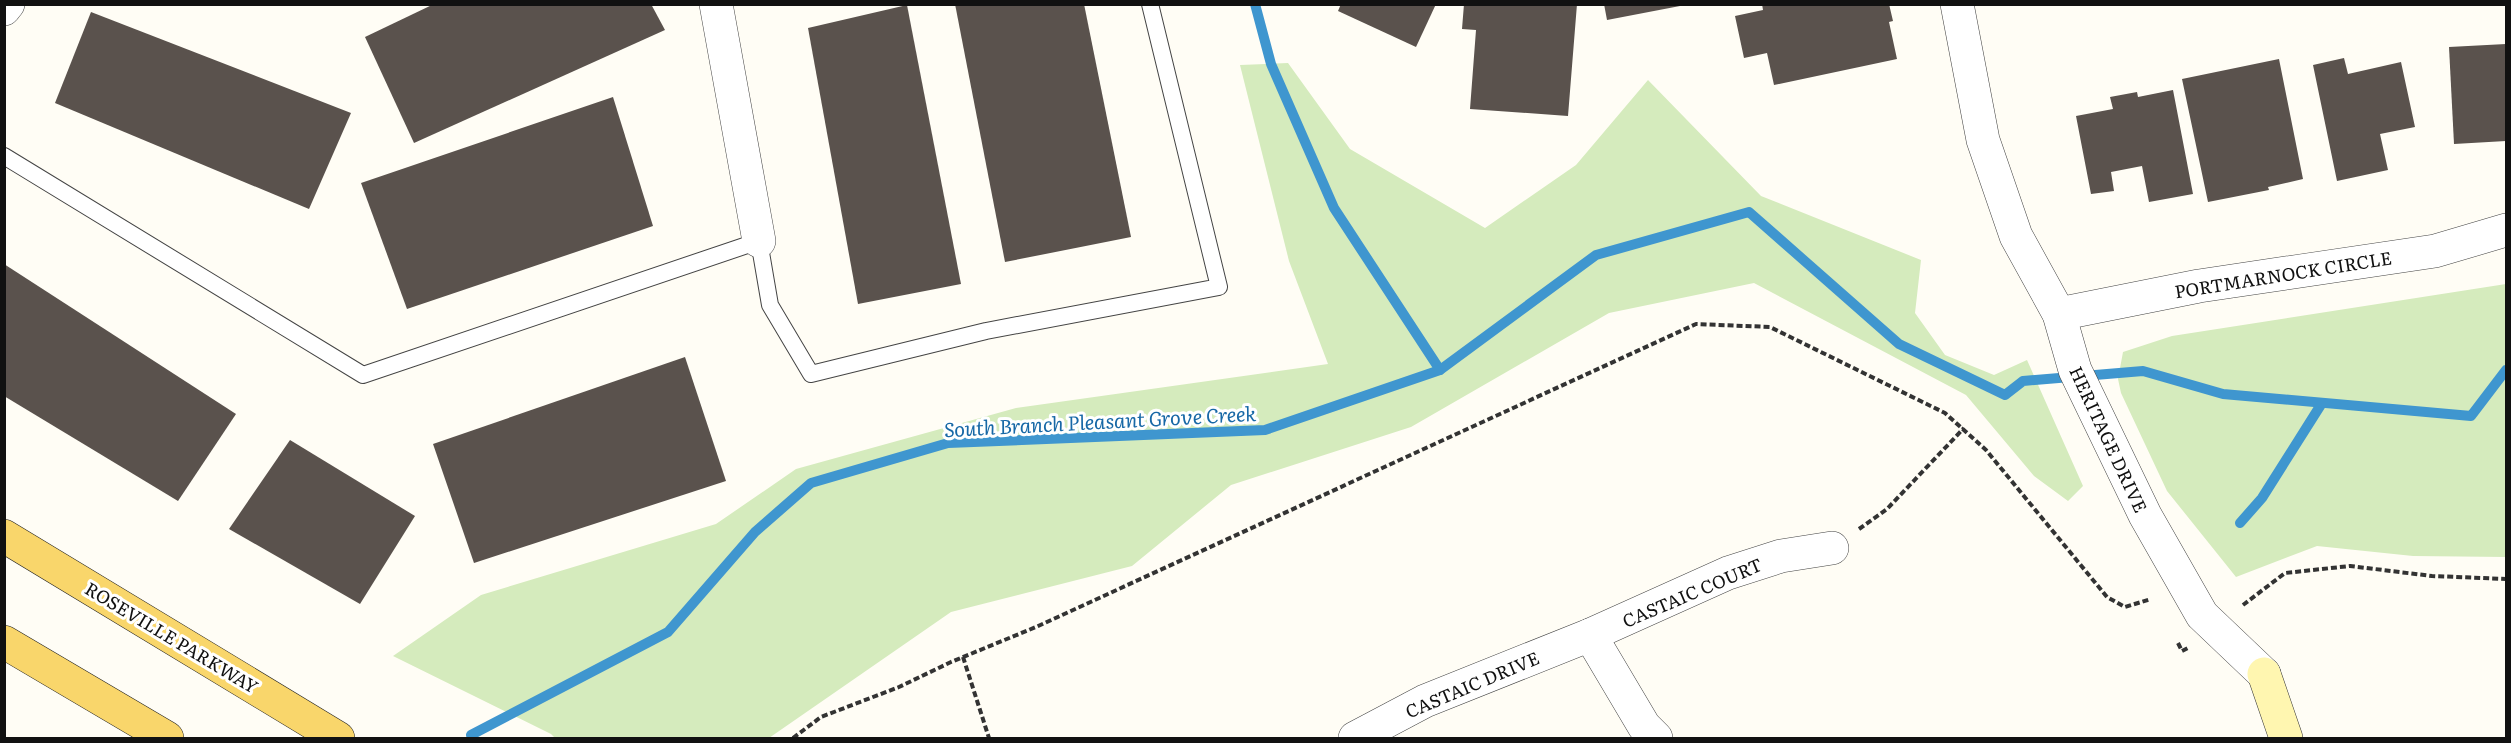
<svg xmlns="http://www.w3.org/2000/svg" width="2511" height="743" font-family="Literata,serif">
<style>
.green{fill:#d5ebbd}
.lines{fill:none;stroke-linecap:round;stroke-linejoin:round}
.stream{stroke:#3f96cf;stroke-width:10}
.building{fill:#5a524d}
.lane-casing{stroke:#444;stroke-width:18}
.street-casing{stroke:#444;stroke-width:34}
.secondary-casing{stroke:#333;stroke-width:34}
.primary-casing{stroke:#222;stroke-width:34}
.path{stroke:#333;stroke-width:4;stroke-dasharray:6 3;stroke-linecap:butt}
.lane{stroke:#fff;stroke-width:16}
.street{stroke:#fff;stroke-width:33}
.secondary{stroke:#fff6b0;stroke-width:33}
.primary{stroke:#f9d66b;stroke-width:33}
.labels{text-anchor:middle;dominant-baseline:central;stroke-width:6;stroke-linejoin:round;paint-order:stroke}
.street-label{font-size:18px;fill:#111;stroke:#fff}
.water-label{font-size:20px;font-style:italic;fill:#1768a6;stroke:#fff}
</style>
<rect width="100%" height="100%" fill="#fffdf5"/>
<g class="green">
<polygon points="1288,63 1350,149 1485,228 1576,165 1648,80 1761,196 1921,260 1915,313 1945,355 1994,375 2027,360 2083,486 2068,501 2034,476 1966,395 1754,283 1609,313 1411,427 1231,485 1132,566 951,612 769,738 555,738 551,734 393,656 481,595 716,524 796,469 1016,408 1328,364 1289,261 1240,65"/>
<polygon points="2506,284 2506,557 2413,556 2317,546 2236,577 2167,491 2121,393 2118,379 2123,352 2172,336"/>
</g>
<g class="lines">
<g class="stream">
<polyline points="1255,4 1271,64 1334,208 1440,370"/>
<polyline points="2240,523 2262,498 2322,403"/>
<polyline points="471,735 668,632 755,532 811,483 948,443 1265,430 1440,370 1596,255 1749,212 1899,344 2005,395 2023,381 2143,371 2223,394 2471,416 2506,370"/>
</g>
</g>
<g class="building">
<polygon points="434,4 651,4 665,30 414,143 365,37"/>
<polygon points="955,4 1084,4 1131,237 1005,262"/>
<polygon points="1341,4 1436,4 1416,47 1338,11"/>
<polygon points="1464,4 1577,4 1568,116 1470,109 1476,30 1462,29"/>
<polygon points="1604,4 1680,4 1680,6 1607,20"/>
<polygon points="1762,4 1889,4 1893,21 1889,22 1897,59 1774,85 1767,53 1744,58 1735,16 1763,10"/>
<polygon points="907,5 961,284 858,304 808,28"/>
<polygon points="91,12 351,113 309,209 55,103"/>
<polygon points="2506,44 2506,141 2454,144 2449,47"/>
<polygon points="2344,58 2348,74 2401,62 2415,127 2380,134 2388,170 2337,181 2313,65"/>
<polygon points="2279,59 2303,179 2268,187 2269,190 2208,202 2182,79"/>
<polygon points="2173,90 2193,194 2149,202 2142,166 2111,172 2114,191 2091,194 2076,116 2113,109 2110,97 2137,92 2138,97"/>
<polygon points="613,97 653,226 407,309 361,183"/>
<polygon points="4,264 236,414 178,501 4,396"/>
<polygon points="685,357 726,481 474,563 433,444"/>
<polygon points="290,440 415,516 360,604 229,529"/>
</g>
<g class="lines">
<defs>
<polyline id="lane" points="4,156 363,375 759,241 770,305 811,374 986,331 1219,287 1150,4"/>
<g id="street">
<polyline points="716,4 759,241"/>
<polyline points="1957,4 1983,140 2016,236 2059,314 2075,370 2145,515 2202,615 2264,674"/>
<polyline points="4,9 8,4"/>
<polyline points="2059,314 2199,286 2435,251 2506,230"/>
<polyline points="1590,635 1644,726 1656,738"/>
<polyline points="1355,738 1425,701 1590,635 1728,573 1781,556 1832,548"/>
</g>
<polyline id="secondary" points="2264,674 2286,738"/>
<g id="primary">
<polyline points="4,536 338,738"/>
<polyline points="4,642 167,738"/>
</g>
</defs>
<use href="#lane" class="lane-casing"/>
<use href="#street" class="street-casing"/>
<use href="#secondary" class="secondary-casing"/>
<use href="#primary" class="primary-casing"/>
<g class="path">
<polyline points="1859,529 1887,509 1964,428"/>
<polyline points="2243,605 2285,573 2350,566 2432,576 2506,579"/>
<polyline points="2178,643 2182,651 2188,648"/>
<polyline points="963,657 989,738"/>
<polyline points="793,738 821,717 899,687 951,662 1036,627 1696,324 1770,327 1945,413 1986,450 2107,597 2125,607 2151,599"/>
</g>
<use href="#lane" class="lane"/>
<use href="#street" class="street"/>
<use href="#secondary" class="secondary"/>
<use href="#primary" class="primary"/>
</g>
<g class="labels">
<g class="street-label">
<text transform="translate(2283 274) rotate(-9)">PORTMARNOCK CIRCLE</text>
<text transform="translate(2109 439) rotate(65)">HERITAGE DRIVE</text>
<text transform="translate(1692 592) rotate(-23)">CASTAIC COURT</text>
<text transform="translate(172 637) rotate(31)">ROSEVILLE PARKWAY</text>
<text transform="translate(1472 684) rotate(-23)">CASTAIC DRIVE</text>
</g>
<g class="water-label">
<text transform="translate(1100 420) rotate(-3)">South Branch Pleasant Grove Creek</text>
</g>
</g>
<rect width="2511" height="743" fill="none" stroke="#111111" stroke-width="12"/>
</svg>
